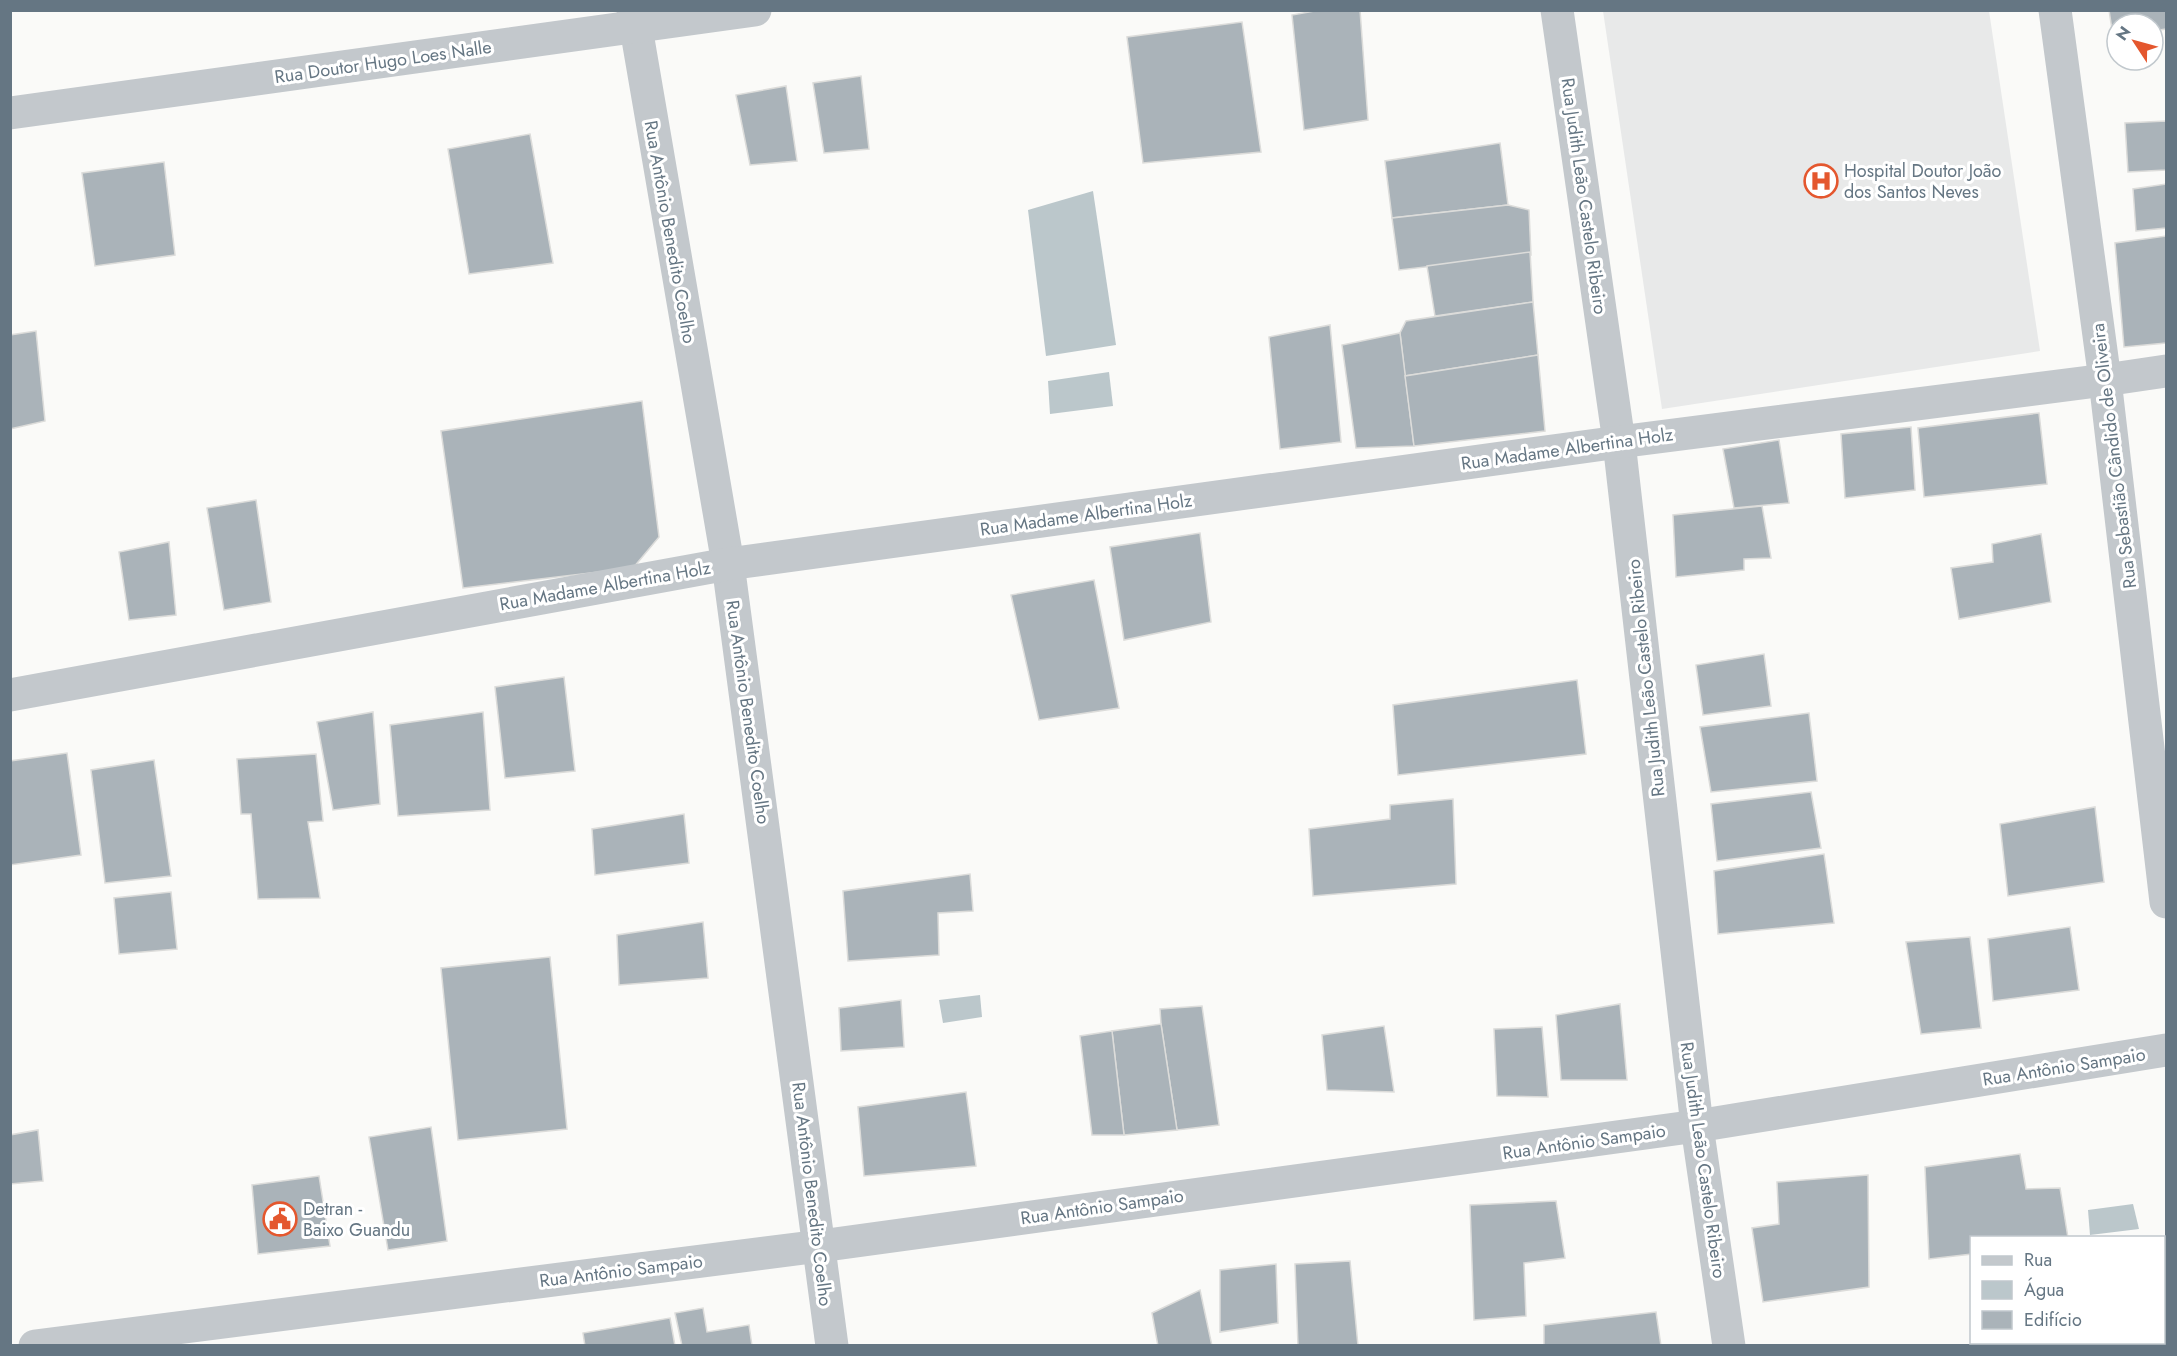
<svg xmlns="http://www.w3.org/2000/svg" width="2177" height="1356" font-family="Jost,sans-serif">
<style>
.built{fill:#e8e9e9}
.water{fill:#bbc7cb}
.building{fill:#aab3b9;stroke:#dcdcda;stroke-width:1.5}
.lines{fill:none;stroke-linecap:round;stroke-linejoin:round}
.minor{stroke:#c3c8cc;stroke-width:33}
.labels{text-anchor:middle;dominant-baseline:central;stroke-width:6;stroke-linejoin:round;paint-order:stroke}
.street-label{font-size:18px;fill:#657683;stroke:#fff}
.poi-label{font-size:18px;fill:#657683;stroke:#fff;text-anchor:start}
</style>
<rect width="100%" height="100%" fill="#fafaf8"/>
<polygon class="built" points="1603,11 1989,11 2040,351 1662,409"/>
<g class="water">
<polygon points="1093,191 1116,345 1046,356 1028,210"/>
<polygon points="1109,372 1113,406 1050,414 1048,381"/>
<polygon points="980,995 982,1017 943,1023 939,1000"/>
<polygon points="2133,1204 2139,1229 2090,1235 2088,1210"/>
</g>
<g class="building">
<polygon points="1320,10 1360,10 1368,120 1304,130 1292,15"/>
<polygon points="2109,10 2166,10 2166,29 2153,31 2153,24 2117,24 2117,35 2113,36"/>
<polygon points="1242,22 1261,152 1143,163 1127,37"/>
<polygon points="861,76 869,149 824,153 813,83"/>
<polygon points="786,86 797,161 750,165 736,95"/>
<polygon points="2166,121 2166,170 2128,172 2125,123"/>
<polygon points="530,134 553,263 469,274 448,149"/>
<polygon points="1500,143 1508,205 1392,218 1385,161"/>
<polygon points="164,162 175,255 95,266 82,173"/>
<polygon points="2166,184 2166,228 2136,231 2133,189"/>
<polygon points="1508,205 1529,210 1531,255 1399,270 1392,218"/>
<polygon points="2166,236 2166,343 2124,347 2115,243"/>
<polygon points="1530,252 1533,302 1435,316 1427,266"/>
<polygon points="1533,302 1538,355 1405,376 1400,333 1406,321"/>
<polygon points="1330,325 1341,442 1280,449 1269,337"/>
<polygon points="36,331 45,421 10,429 10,335"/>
<polygon points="1400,333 1414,446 1356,448 1342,345"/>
<polygon points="1538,355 1545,431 1414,446 1405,376"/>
<polygon points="642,401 659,537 633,568 463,588 441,431"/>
<polygon points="2039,413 2047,484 1924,497 1918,428"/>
<polygon points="1911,427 1915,490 1845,498 1841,434"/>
<polygon points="1779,440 1789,503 1734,508 1723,449"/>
<polygon points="256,500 271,602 224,610 207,508"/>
<polygon points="1762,506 1771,558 1744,559 1744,570 1676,577 1673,515"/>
<polygon points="1200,533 1211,622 1124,640 1110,547"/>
<polygon points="2041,534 2051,602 1959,619 1951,568 1993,562 1992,544"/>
<polygon points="169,542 176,615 129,620 119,552"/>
<polygon points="1094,580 1119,708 1039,720 1011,595"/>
<polygon points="1764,654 1771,706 1703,715 1696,665"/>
<polygon points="564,677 575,771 505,778 495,687"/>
<polygon points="1577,680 1586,754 1398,775 1393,705"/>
<polygon points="373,712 380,804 333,810 317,722"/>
<polygon points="483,712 490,810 398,816 390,725"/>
<polygon points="1809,713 1817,781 1711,792 1700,727"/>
<polygon points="67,753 81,855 10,865 10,761"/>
<polygon points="316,754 323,821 308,822 320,898 258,899 251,814 241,814 237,759"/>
<polygon points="154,760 171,876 105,883 91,770"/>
<polygon points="1811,792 1821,848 1717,861 1711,804"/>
<polygon points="1453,799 1456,884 1313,896 1309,829 1390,819 1390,805"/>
<polygon points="2095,807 2104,882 2008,896 2000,824"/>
<polygon points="684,814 689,863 595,875 592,829"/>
<polygon points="1824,854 1834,923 1718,934 1714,871"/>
<polygon points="970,874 973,911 938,913 939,955 848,961 843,891"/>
<polygon points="171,892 177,949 119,954 114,898"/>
<polygon points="703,922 708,978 619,985 617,935"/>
<polygon points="2070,927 2079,990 1993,1001 1988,939"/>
<polygon points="1970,937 1981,1028 1921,1034 1906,942"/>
<polygon points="550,957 567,1129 458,1140 441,968"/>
<polygon points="901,1000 904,1047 841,1051 839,1008"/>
<polygon points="1620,1004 1627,1080 1561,1080 1556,1015"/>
<polygon points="1202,1006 1219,1125 1177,1130 1161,1024 1160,1009"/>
<polygon points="1161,1024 1177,1130 1124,1135 1112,1031"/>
<polygon points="1384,1026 1394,1092 1327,1090 1322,1035"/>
<polygon points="1542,1027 1548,1097 1497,1096 1494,1029"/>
<polygon points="1112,1031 1124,1135 1092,1135 1080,1036"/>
<polygon points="966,1092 976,1166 864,1176 858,1107"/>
<polygon points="431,1127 447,1241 388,1250 369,1137"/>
<polygon points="38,1130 43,1181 10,1184 10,1135"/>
<polygon points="2020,1154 2026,1189 2060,1188 2068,1238 1972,1238 1972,1254 1929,1259 1925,1167"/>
<polygon points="1868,1175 1869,1287 1763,1302 1752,1228 1779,1224 1777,1182"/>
<polygon points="319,1176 330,1246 258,1254 252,1185"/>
<polygon points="1556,1201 1565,1258 1524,1263 1526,1316 1474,1320 1470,1205"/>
<polygon points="1350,1261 1358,1346 1298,1346 1295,1264"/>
<polygon points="1276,1264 1278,1323 1220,1332 1220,1270"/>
<polygon points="1200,1290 1212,1346 1158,1346 1152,1313"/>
<polygon points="703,1308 707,1332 749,1325 752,1346 682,1346 675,1313"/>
<polygon points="1656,1312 1661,1346 1544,1346 1544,1325"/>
<polygon points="670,1318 675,1346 585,1346 583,1333"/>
<rect x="1975" y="1342" width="156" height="4"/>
</g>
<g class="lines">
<g class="minor">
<polyline points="633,10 728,564 832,1346"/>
<polyline points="1557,10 1619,442 1697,1126 1729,1346"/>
<polyline points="2055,10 2105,380 2166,902"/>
<polyline points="10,113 755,10"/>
<polyline points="10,695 728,564 1619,442 2105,380 2166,371"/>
<polyline points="35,1346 820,1246 1697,1126 2166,1050"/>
</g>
</g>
<defs>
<symbol id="hospital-ring" viewBox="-11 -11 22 22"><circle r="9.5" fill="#fff" stroke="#e4572e" stroke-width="1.5"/><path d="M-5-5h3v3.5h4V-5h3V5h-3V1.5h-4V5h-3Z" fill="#e4572e"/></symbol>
<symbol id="civic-ring" viewBox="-11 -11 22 22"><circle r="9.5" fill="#fff" stroke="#e4572e" stroke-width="1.5"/><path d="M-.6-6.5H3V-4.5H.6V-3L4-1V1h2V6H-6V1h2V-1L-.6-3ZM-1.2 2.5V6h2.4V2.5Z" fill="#e4572e"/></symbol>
</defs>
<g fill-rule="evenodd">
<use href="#hospital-ring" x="1802" y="162" width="38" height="38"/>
<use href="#civic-ring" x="261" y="1200" width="38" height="38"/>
</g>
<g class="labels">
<g class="street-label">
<text transform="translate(383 62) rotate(-8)">Rua Doutor Hugo Loes Nalle</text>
<text transform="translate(1584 196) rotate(82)">Rua Judith Leão Castelo Ribeiro</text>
<text transform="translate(670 232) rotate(80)">Rua Antônio Benedito Coelho</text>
<text transform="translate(1567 449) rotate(-8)">Rua Madame Albertina Holz</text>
<text transform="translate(2114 456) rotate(-97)">Rua Sebastião Cândido de Oliveira</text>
<text transform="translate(1086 515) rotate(-8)">Rua Madame Albertina Holz</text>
<text transform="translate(605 586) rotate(-10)">Rua Madame Albertina Holz</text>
<text transform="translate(1646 678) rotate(-96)">Rua Judith Leão Castelo Ribeiro</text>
<text transform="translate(748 712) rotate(82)">Rua Antônio Benedito Coelho</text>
<text transform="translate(2064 1067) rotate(-9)">Rua Antônio Sampaio</text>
<text transform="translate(1584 1142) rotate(-8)">Rua Antônio Sampaio</text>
<text transform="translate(1703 1160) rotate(82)">Rua Judith Leão Castelo Ribeiro</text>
<text transform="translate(812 1194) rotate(83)">Rua Antônio Benedito Coelho</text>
<text transform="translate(1102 1207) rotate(-8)">Rua Antônio Sampaio</text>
<text transform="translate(621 1271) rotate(-7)">Rua Antônio Sampaio</text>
</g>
<g class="poi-label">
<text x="1844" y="171">Hospital Doutor João<tspan x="1844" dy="21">dos Santos Neves</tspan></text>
<text x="303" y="1209">Detran -<tspan x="303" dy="21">Baixo Guandu</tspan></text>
</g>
</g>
<rect width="2177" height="1356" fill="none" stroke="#657683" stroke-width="24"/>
<rect x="1970" y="1236" width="195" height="108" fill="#ffffff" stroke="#c1c8cd" stroke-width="1.5"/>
<rect x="1982" y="1256" width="30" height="9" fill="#c3c8cc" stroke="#c1c8cd" stroke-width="1.5"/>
<text x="2024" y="1266" font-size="18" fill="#657683">Rua</text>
<rect x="1982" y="1281" width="30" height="18" fill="#bbc7cb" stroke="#c1c8cd" stroke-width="1.5"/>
<text x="2024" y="1296" font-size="18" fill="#657683">Água</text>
<rect x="1982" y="1311" width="30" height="18" fill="#aab3b9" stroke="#c1c8cd" stroke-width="1.5"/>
<text x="2024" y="1326" font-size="18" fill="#657683">Edifício</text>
<g transform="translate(2135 42) rotate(306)"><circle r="28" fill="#ffffff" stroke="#c1c8cd" stroke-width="1.5"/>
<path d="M0-4.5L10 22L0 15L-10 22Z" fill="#e4572e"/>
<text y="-9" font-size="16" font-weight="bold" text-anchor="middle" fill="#657683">N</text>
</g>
</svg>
